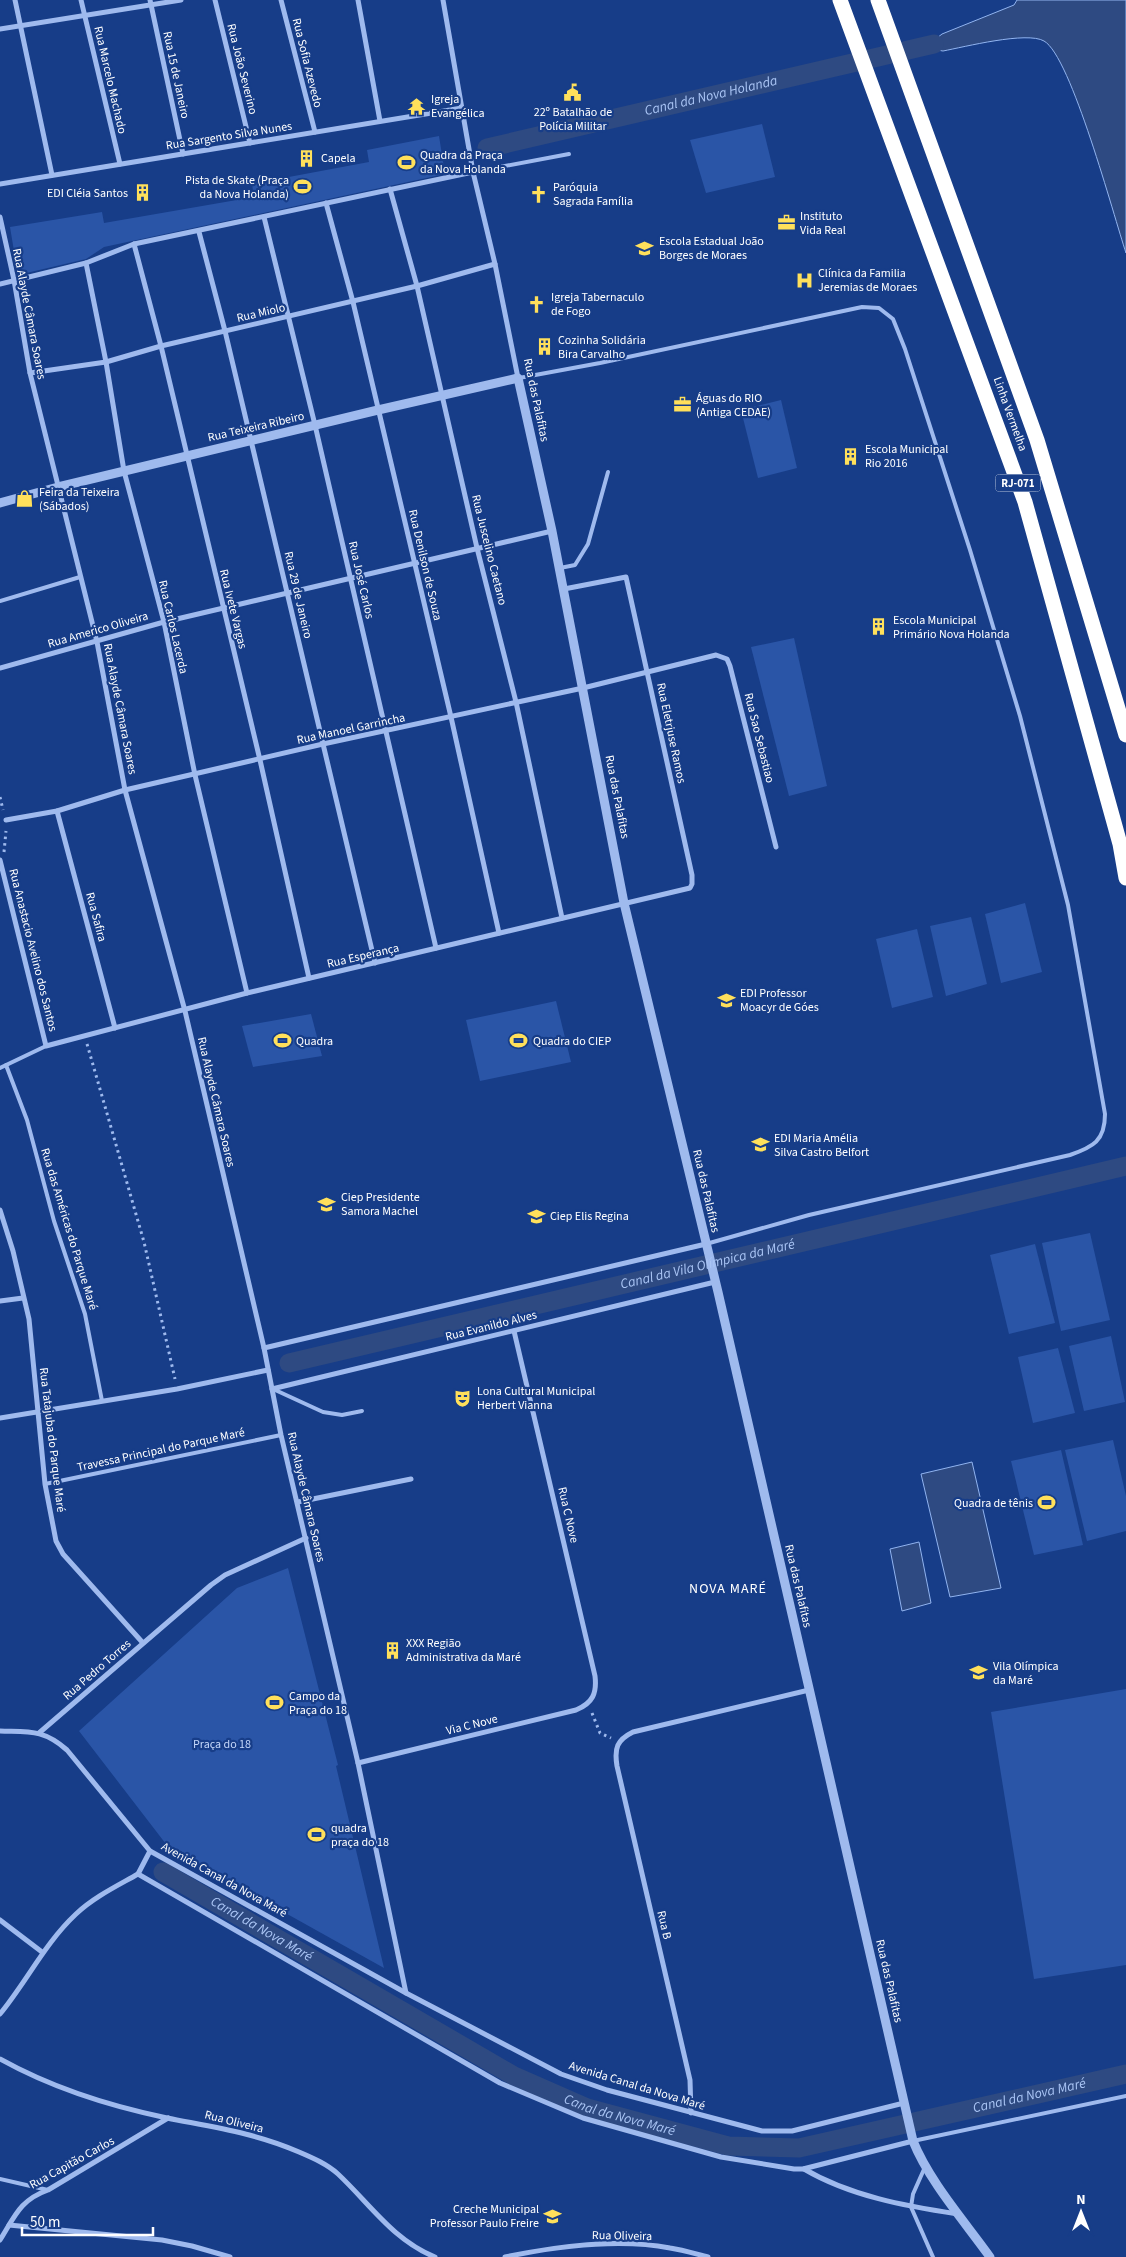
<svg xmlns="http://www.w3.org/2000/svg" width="1126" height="2257" font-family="'Source Sans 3',sans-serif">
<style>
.green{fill:#2a55a7}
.water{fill:#2e4a82;stroke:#91b4f0}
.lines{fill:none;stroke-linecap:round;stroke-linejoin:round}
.canal{stroke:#2e4a82;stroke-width:19}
.path{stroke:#9fbaee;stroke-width:3;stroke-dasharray:2.5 4;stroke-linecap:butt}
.service{stroke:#9fbaee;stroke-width:4}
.minor{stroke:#9fbaee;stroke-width:5}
.tertiary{stroke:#9fbaee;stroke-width:9}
.motorway{stroke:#fff;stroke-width:15}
.labels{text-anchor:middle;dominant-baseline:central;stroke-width:4.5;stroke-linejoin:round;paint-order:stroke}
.shield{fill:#173d88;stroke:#b9c5db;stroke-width:1}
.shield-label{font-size:11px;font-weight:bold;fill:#fff}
.street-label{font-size:12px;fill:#fff;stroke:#173d88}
.poi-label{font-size:12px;fill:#fff;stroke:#173d88;text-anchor:start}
.park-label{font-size:12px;fill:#c4d7fa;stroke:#173d88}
.water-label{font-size:14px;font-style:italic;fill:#aac5f5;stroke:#173d88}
.neighbourhood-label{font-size:14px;letter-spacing:1px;fill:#fff;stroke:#173d88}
</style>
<rect width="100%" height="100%" fill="#173d88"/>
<g class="green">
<polygon points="762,124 775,177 706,193 690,140"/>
<polygon points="439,136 445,174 104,247 86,259 18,275 10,227 102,212 104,223 254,197 252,184 369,162 367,150"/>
<polygon points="781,400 797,468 758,478 741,410"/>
<polygon points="794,638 827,786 789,796 751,647"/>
<polygon points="1025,903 1042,972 1001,983 985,914"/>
<polygon points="971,917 987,984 946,996 930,926"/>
<polygon points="917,929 933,997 892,1008 876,939"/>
<polygon points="556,1001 571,1062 480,1081 466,1020"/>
<polygon points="311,1014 322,1056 253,1067 242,1026"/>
<polygon points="1090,1233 1110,1320 1061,1331 1042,1243"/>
<polygon points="1035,1244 1055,1323 1009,1334 990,1255"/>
<polygon points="1111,1336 1125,1402 1084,1411 1069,1346"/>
<polygon points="1058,1348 1075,1413 1033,1423 1018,1357"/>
<polygon points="1113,1440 1126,1496 1126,1531 1087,1541 1065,1450"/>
<polygon points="1061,1450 1083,1545 1034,1555 1011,1461"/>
<polygon points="288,1568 338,1765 336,1766 384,1968 169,1848 79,1731 237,1588"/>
<polygon points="1126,1689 1126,1965 1034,1979 991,1712"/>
</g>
<g class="water">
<path d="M1017,0H1126V253C1114,217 1071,56 1044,41C1027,31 964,47 943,51L937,50L934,44L937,38L942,34L1014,5Z"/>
<polygon points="972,1462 1001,1588 950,1597 921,1474"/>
<polygon points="919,1542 931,1603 902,1611 890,1549"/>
</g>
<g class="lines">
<g class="canal">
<path id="s1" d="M487,148L934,44"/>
<path id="s2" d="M289,1363L1126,1166"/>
<path id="s3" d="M163,1872L514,2076L587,2108L728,2146L799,2148L1126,2074"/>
</g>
<g class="path">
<polyline points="0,797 3,810"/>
<polyline points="4,852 6,831"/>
<polyline points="87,1044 144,1242 175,1379"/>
<polyline points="592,1713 600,1733 611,1738"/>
</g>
<g class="service">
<polyline points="473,172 569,154"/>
<path d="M519,378L600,363L862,307L879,308L893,319L905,349L970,550L1020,716L1068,905L1105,1114C1105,1141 1093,1147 1070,1155L809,1215L706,1244"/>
<polyline points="560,568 575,565 588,544 608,472"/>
<polyline points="0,601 80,577"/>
<polyline points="6,1065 27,1120 54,1221 85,1314 102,1401"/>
<polyline points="0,1068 46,1046"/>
<polyline points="273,1389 323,1412 342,1415 362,1411"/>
<polyline points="45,1484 281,1435"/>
<polyline points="913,2141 1126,2096"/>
<polyline points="925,2167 913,2194 911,2207 933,2257"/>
<polyline points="0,2179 48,2190"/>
</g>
<g class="minor">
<polyline points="15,0 52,175"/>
<polyline points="81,0 120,164"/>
<polyline points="150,0 183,154"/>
<polyline points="215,0 250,143"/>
<polyline points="281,0 315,132"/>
<polyline points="358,0 380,121"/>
<polyline points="443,0 473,172 495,264 518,378"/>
<polyline points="0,29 181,0"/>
<polyline points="0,184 462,108"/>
<polyline points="390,189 417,286 477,548 516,702 562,918"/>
<polyline points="326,203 353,302 451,717 499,933"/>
<polyline points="0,217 14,280 30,373 97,642 125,790 185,1011 264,1348 281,1435 358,1763 406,1993"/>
<polyline points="264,217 315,425 436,948"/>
<polyline points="199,232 225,331 375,963"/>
<polyline points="134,244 161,346 260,760 309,978"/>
<polyline points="86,263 106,362 124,471 164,622 195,775 247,993"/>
<polyline points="0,284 86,263 134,244 473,172"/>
<polyline points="30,373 106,362 161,346 417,286 495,264"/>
<polyline points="0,668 164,622 552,531"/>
<polyline points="57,811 115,1028"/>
<polyline points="6,820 57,811 125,790 323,744 583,688 716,655 727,659 730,666 776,847"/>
<polyline points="0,860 46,1046 247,993 690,888 692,884 692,875 626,577 564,589"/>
<polyline points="0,1210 13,1251 29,1319 45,1484 56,1541 63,1554 143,1643"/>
<polyline points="0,1301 23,1298"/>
<polyline points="264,1348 706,1244"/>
<polyline points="272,1389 715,1282"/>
<polyline points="0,1418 177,1389 268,1370"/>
<polyline points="298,1502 411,1479"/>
<path d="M0,1731C29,1732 43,1729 67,1750L150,1851L406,1993L561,2074L607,2090L762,2131H792L904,2103"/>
<polyline points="39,1733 211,1585 225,1575 306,1538"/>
<path d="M358,1763L576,1710C593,1703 597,1693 595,1676L514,1331"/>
<polyline points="150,1851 138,1874 500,2083 583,2118 721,2157 794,2169 803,2169 913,2141"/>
<polyline points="0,1920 42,1952"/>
<path d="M0,2014C27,1981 45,1943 76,1914C94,1897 117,1886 138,1874"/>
<path d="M0,2059C52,2088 109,2106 167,2118C212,2127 256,2133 299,2152C313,2158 327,2164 338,2174C370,2204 393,2240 435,2257"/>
<path d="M691,2113L690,2080L617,1766C614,1748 617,1740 633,1732L809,1690"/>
<path d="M804,2169C850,2196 905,2206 958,2214"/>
<polyline points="9,2225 162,2240 192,2246 230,2257"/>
<path d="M0,2240C15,2216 20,2200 48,2190L168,2118"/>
<path d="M505,2257C558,2246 617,2238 670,2248C683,2250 696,2254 708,2257"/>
</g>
<path class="tertiary" d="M0,503L58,487L378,410L518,378L552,531L624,903L718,1292L913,2141C929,2181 965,2222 990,2257"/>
<g class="motorway">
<polyline points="840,0 1025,502 1120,844 1126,878"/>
<polyline points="878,0 1037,440 1126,735"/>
</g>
</g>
<defs>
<symbol id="civic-bare" viewBox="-9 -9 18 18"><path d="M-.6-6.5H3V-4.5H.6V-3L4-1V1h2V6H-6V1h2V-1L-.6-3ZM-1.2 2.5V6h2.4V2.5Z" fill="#ffe05b" stroke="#173d88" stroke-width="2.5" paint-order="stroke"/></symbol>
<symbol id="temple-bare" viewBox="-9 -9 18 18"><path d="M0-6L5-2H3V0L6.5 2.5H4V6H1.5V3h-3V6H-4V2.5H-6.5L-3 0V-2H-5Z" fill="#ffe05b" stroke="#173d88" stroke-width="2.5" paint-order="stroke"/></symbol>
<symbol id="building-bare" viewBox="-9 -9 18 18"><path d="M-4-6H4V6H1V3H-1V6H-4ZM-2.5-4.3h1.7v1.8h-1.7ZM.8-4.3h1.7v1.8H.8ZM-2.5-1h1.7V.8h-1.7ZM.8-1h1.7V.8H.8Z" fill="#ffe05b" stroke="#173d88" stroke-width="2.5" paint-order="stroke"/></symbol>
<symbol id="stadium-bare" viewBox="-9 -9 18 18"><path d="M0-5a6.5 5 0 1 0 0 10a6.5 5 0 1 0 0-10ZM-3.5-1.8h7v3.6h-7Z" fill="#ffe05b" stroke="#173d88" stroke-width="2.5" paint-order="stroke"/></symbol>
<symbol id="church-bare" viewBox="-9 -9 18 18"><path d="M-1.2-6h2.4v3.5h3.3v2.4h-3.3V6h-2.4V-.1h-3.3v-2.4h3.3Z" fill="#ffe05b" stroke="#173d88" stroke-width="2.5" paint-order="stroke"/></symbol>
<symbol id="office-bare" viewBox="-9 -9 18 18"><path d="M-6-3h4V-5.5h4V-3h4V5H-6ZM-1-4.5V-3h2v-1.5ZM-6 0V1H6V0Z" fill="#ffe05b" stroke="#173d88" stroke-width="2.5" paint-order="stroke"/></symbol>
<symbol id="school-bare" viewBox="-9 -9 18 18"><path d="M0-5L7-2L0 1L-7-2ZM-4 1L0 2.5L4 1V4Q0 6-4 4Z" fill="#ffe05b" stroke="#173d88" stroke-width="2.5" paint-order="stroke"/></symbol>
<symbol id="hospital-bare" viewBox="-9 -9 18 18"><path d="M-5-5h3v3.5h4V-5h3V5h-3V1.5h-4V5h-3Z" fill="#ffe05b" stroke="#173d88" stroke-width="2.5" paint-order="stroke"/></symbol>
<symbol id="shop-bare" viewBox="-9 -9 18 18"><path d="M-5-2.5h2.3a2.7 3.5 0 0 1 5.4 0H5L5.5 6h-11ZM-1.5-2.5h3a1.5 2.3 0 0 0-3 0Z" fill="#ffe05b" stroke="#173d88" stroke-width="2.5" paint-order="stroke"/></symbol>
<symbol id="theatre-bare" viewBox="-9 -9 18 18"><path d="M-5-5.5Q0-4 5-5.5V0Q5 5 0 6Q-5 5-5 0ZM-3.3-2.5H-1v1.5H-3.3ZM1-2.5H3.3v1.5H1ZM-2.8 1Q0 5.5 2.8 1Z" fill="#ffe05b" stroke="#173d88" stroke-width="2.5" paint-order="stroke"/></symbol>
</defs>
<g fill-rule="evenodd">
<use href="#civic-bare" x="560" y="80" width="25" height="25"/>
<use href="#temple-bare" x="404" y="94" width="25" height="25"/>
<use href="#building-bare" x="294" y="146" width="25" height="25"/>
<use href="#stadium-bare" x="394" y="150" width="25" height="25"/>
<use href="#stadium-bare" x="290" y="174" width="25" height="25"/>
<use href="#building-bare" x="130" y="180" width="25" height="25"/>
<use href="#church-bare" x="526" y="182" width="25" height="25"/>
<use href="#office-bare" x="774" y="210" width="25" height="25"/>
<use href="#school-bare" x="632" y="236" width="25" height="25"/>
<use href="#hospital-bare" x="792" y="268" width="25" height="25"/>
<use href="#church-bare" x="524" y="292" width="25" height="25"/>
<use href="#building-bare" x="532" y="334" width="25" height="25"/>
<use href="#office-bare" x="670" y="392" width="25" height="25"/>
<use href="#building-bare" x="838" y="444" width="25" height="25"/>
<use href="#shop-bare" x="12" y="486" width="25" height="25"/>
<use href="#building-bare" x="866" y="614" width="25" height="25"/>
<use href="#school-bare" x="714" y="988" width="25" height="25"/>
<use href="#stadium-bare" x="270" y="1028" width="25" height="25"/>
<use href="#stadium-bare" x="506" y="1028" width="25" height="25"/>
<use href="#school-bare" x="748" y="1132" width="25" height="25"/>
<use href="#school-bare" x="314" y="1192" width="25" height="25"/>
<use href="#school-bare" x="524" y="1204" width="25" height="25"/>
<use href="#theatre-bare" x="450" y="1386" width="25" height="25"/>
<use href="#stadium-bare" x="1034" y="1490" width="25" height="25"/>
<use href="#building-bare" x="380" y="1638" width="25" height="25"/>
<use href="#school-bare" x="966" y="1660" width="25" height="25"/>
<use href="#stadium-bare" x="262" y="1690" width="25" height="25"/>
<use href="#stadium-bare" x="304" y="1822" width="25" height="25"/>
<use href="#school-bare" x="540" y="2204" width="25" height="25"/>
</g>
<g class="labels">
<rect class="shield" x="995.5" y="474.5" width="45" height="17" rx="4"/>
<g class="shield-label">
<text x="1018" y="483">RJ-071</text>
</g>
<g class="street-label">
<text transform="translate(307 63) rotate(76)">Rua Sofia Azevedo</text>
<text transform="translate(242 69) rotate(76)">Rua João Severino</text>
<text transform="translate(176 75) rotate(78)">Rua 15 de Janeiro</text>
<text transform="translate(110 80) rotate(77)">Rua Marcelo Machado</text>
<text transform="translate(229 136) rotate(-9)">Rua Sargento Silva Nunes</text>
<text transform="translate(261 313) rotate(-13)">Rua Miolo</text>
<text transform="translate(29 314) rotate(79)">Rua Alayde Câmara Soares</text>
<text transform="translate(536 400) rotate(78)">Rua das Palafitas</text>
<text transform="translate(1010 414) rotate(70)">Linha Vermelha</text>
<text transform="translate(256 427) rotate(-13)">Rua Teixeira Ribeiro</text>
<text transform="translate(489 550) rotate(76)">Rua Juscelino Caetano</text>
<text transform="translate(425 565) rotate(77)">Rua Denilson de Souza</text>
<text transform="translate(361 580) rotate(77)">Rua José Carlos</text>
<text transform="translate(298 595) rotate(77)">Rua 29 de Janeiro</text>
<text transform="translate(233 609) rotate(76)">Rua Ivete Vargas</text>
<text transform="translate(173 627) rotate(77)">Rua Carlos Lacerda</text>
<text transform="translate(98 630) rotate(-16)">Rua Americo Oliveira</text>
<text transform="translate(120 709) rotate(79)">Rua Alayde Câmara Soares</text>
<text transform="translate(351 729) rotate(-12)">Rua Manoel Garrincha</text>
<text transform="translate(671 733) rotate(78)">Rua Eletrjuse Ramos</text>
<text transform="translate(759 738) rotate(76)">Rua Sao Sebastiao</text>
<text transform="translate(617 797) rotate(79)">Rua das Palafitas</text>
<text transform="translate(96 917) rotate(75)">Rua Safira</text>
<text transform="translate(33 950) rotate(76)">Rua Anastacio Avelino dos Santos</text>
<text transform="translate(363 956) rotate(-13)">Rua Esperança</text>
<text transform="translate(216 1102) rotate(77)">Rua Alayde Câmara Soares</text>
<text transform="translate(706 1191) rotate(77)">Rua das Palafitas</text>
<text transform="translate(69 1229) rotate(73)">Rua das Américas do Parque Maré</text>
<text transform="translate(491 1326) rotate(-14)">Rua Evanildo Alves</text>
<text transform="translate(52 1440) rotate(83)">Rua Tatajuba do Parque Maré</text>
<text transform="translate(161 1450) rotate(-12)">Travessa Principal do Parque Maré</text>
<text transform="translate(306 1497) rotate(77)">Rua Alayde Câmara Soares</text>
<text transform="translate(568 1515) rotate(77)">Rua C Nove</text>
<text transform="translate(798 1586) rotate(77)">Rua das Palafitas</text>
<text transform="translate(97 1670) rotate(-41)">Rua Pedro Torres</text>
<text transform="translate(472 1725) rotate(-14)">Via C Nove</text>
<text transform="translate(224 1880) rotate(29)">Avenida Canal da Nova Maré</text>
<text transform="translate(664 1925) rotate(77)">Rua B</text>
<text transform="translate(889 1981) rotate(77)">Rua das Palafitas</text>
<text transform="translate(637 2086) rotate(17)">Avenida Canal da Nova Maré</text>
<text transform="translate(234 2122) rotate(14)">Rua Oliveira</text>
<text transform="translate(72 2163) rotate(-29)">Rua Capitão Carlos</text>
<text transform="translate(622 2236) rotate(1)">Rua Oliveira</text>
</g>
<g class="poi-label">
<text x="431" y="99">Igreja<tspan x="431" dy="14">Evangélica</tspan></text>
<text x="573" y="112" text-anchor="middle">22º Batalhão de<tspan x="573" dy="14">Polícia Militar</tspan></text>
<text x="420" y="155">Quadra da Praça<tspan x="420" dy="14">da Nova Holanda</tspan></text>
<text x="321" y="158">Capela</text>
<text x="289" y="180" text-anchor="end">Pista de Skate (Praça<tspan x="289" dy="14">da Nova Holanda)</tspan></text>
<text x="553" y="187">Paróquia<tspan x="553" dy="14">Sagrada Família</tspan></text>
<text x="128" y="193" text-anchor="end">EDI Cléia Santos</text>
<text x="800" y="216">Instituto<tspan x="800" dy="14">Vida Real</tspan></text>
<text x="659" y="241">Escola Estadual João<tspan x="659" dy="14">Borges de Moraes</tspan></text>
<text x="818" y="273">Clínica da Familia<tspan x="818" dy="14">Jeremias de Moraes</tspan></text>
<text x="551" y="297">Igreja Tabernaculo<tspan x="551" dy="14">de Fogo</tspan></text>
<text x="558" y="340">Cozinha Solidária<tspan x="558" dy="14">Bira Carvalho</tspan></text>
<text x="696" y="398">Águas do RIO<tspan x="696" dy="14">(Antiga CEDAE)</tspan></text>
<text x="865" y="449">Escola Municipal<tspan x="865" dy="14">Rio 2016</tspan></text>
<text x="39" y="492">Feira da Teixeira<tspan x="39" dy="14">(Sábados)</tspan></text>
<text x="893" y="620">Escola Municipal<tspan x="893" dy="14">Primário Nova Holanda</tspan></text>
<text x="740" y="993">EDI Professor<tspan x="740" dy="14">Moacyr de Góes</tspan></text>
<text x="296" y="1041">Quadra</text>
<text x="533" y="1041">Quadra do CIEP</text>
<text x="774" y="1138">EDI Maria Amélia<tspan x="774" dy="14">Silva Castro Belfort</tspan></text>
<text x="341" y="1197">Ciep Presidente<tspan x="341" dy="14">Samora Machel</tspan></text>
<text x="550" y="1216">Ciep Elis Regina</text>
<text x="477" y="1391">Lona Cultural Municipal<tspan x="477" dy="14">Herbert Vianna</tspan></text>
<text x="1033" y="1503" text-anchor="end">Quadra de tênis</text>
<text x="406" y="1643">XXX Região<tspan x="406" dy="14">Administrativa da Maré</tspan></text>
<text x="993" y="1666">Vila Olímpica<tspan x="993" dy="14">da Maré</tspan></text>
<text x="289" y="1696">Campo da<tspan x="289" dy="14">Praça do 18</tspan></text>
<text x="331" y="1828">quadra<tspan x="331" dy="14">praça do 18</tspan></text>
<text x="539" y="2209" text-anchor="end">Creche Municipal<tspan x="539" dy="14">Professor Paulo Freire</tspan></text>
</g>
<g class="park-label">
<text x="222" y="1744">Praça do 18</text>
</g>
<g class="water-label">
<text stroke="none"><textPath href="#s1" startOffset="230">Canal da Nova Holanda</textPath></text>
<text stroke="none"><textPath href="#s2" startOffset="430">Canal da Vila Olímpica da Maré</textPath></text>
<text stroke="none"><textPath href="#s3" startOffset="114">Canal da Nova Maré</textPath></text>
<text stroke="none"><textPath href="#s3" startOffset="939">Canal da Nova Maré</textPath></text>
<text stroke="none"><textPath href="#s3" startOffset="519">Canal da Nova Maré</textPath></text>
</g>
<g class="neighbourhood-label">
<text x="728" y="1589">NOVA MARÉ</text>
</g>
</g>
<g transform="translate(1081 2212)" stroke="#173d88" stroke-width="4" paint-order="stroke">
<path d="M0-4L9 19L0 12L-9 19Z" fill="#ffffff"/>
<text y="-8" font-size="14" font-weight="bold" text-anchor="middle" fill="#ffffff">N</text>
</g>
<path d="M22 2227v8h131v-8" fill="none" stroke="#ffffff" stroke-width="2.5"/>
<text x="30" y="2227" font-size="15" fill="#ffffff" stroke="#173d88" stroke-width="4" paint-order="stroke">50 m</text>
</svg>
